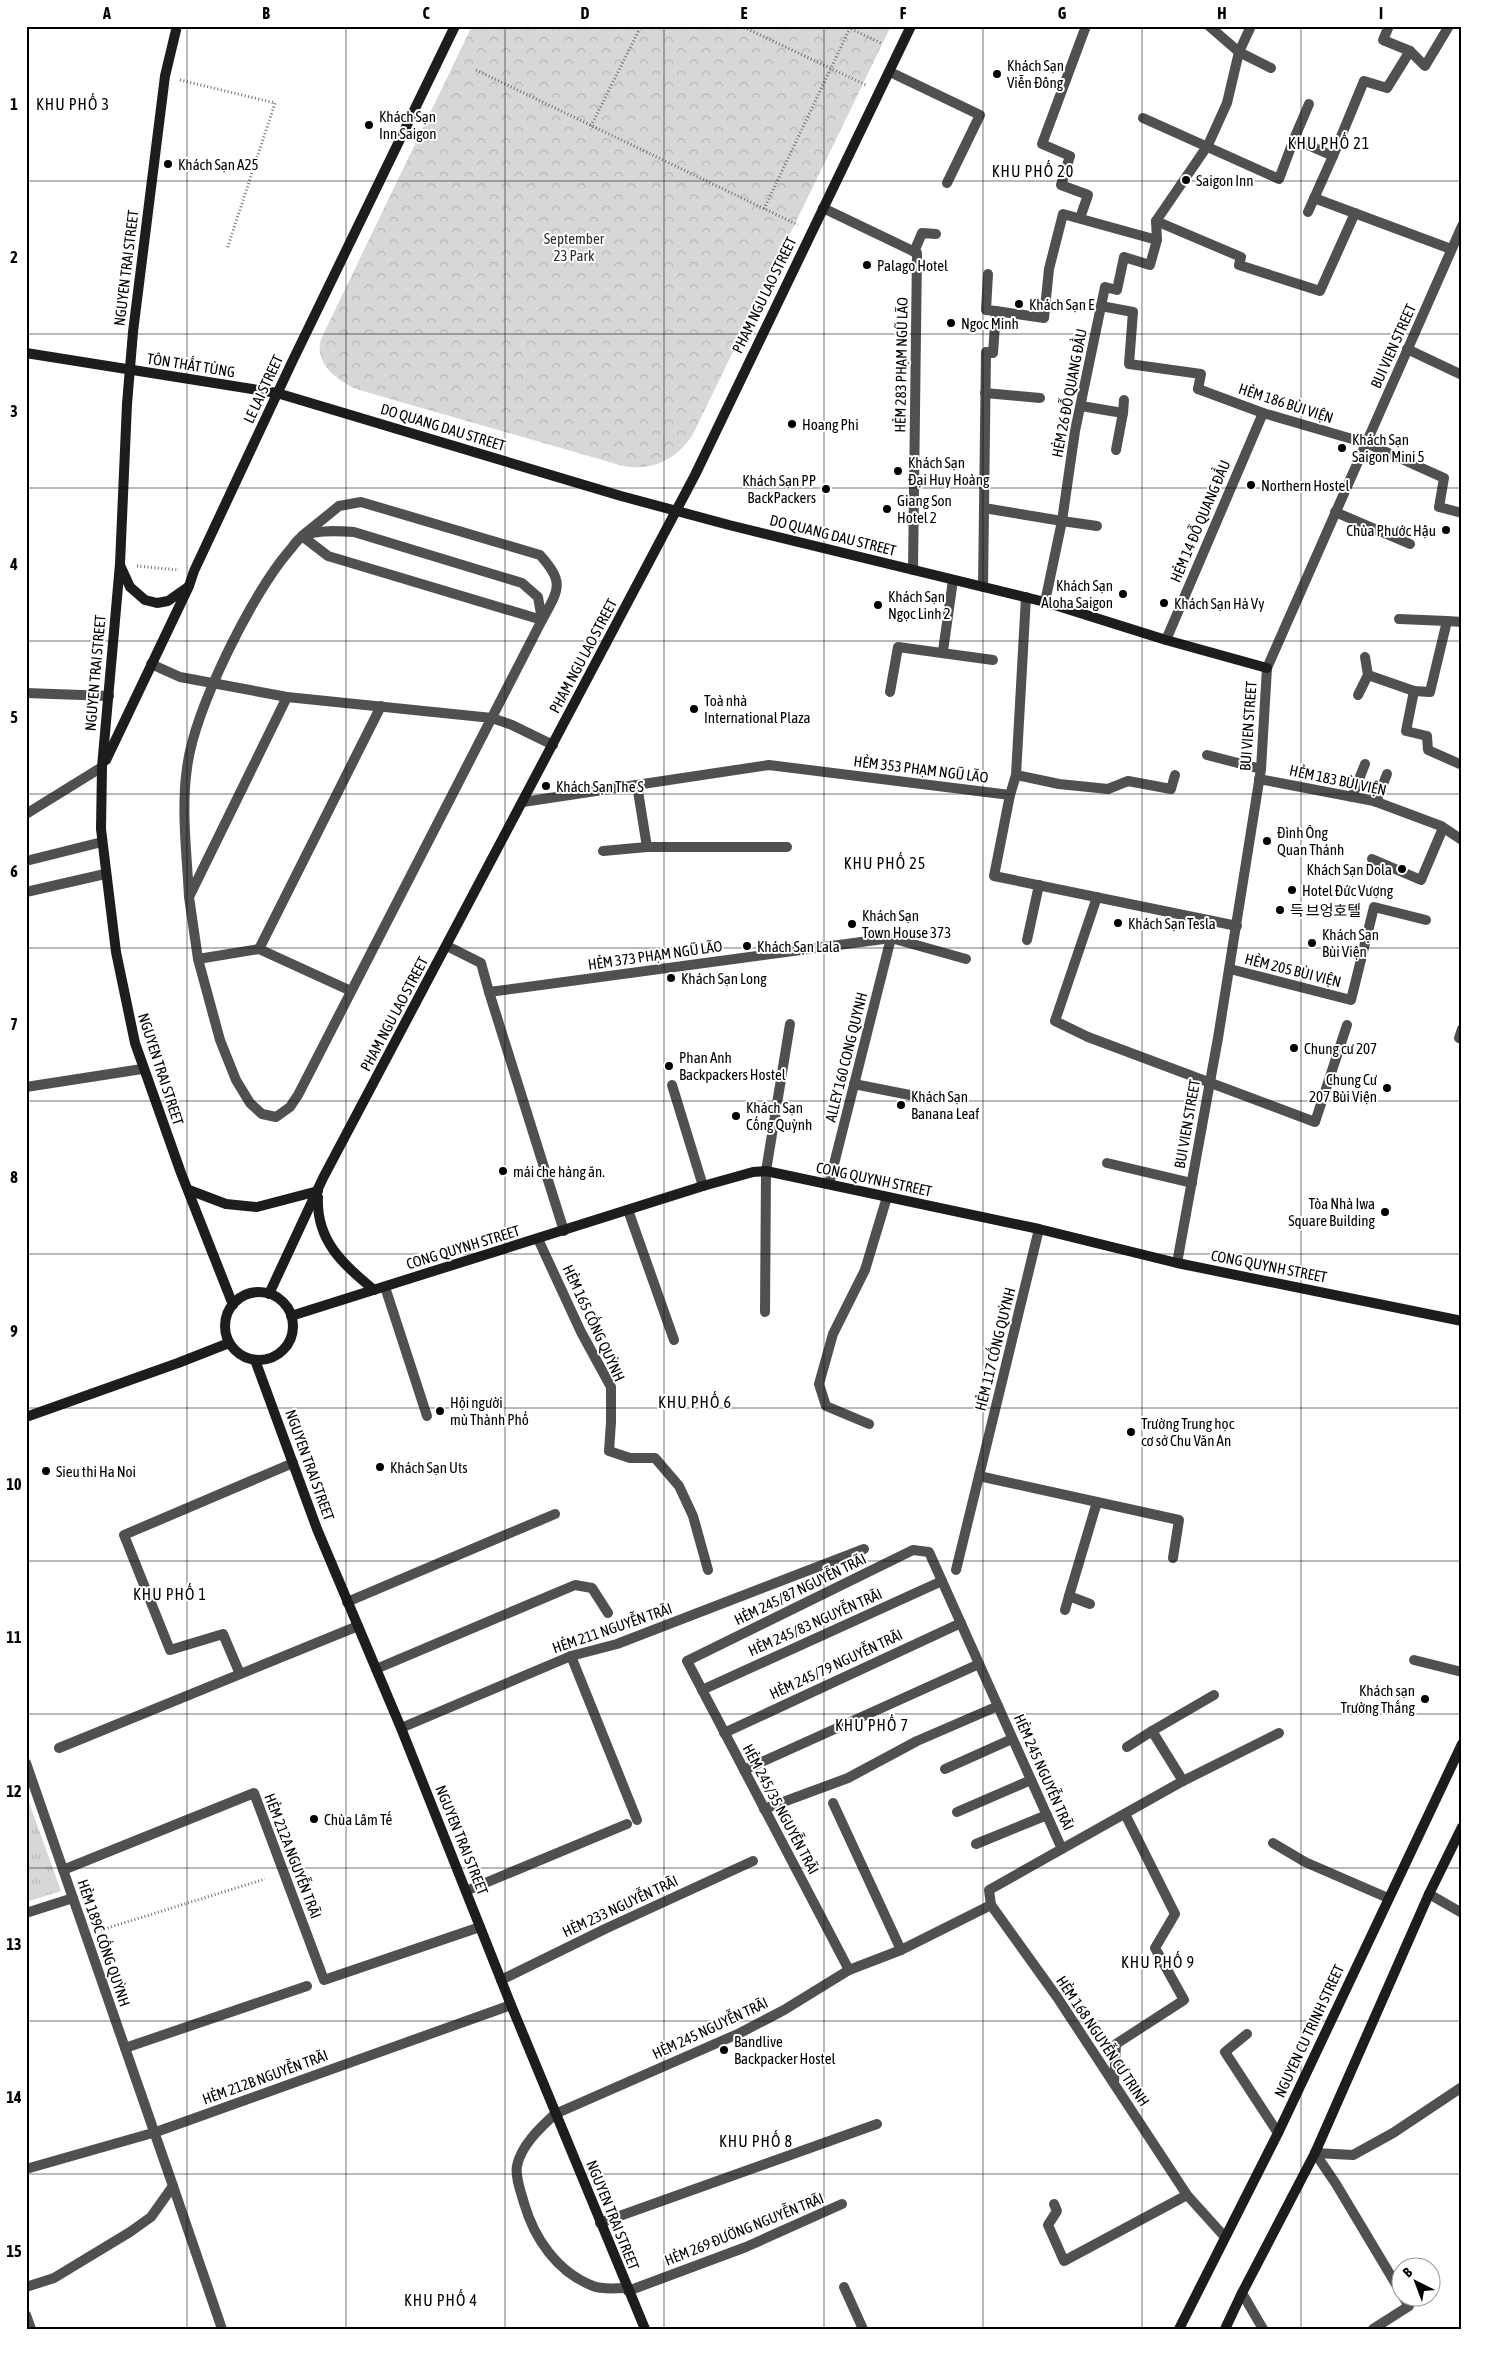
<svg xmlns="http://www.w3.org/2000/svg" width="1488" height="2355" font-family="'Asap Condensed','Noto Sans KR',sans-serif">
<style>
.grass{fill:url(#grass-tufts)}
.park{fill:url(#park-crowns)}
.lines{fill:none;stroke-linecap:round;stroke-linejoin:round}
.path{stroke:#727272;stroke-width:3;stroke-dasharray:1 2.5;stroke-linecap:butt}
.lane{stroke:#505050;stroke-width:10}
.street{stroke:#505050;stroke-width:10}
.secondary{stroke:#1d1d1d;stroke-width:10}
.grid{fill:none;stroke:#000;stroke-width:1;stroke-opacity:0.55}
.poi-dot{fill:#000;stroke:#fff;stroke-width:2}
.labels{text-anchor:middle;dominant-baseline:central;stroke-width:4;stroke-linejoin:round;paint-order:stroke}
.poi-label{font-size:15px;fill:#000;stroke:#fff;text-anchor:start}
.park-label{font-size:15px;fill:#2e2e2e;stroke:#fff}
.street-label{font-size:15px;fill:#000;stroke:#fff}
.neighbourhood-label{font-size:16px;letter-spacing:1px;fill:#000;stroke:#fff}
.neatline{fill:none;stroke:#000;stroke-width:2}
.grid-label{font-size:16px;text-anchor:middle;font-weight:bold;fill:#000}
</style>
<defs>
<pattern id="grass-tufts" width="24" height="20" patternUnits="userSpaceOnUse" patternTransform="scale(1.25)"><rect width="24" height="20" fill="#d7d7d7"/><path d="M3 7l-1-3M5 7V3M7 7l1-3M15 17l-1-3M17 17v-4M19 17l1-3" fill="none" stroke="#b7b7b7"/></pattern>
<pattern id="park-crowns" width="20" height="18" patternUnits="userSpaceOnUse" patternTransform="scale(1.25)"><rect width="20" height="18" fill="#d7d7d7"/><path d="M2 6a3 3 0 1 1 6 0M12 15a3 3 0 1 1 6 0" fill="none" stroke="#b7b7b7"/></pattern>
</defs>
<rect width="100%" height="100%" fill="#fff"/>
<polygon class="grass" points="26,1794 61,1891 26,1902"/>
<path class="park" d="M472,26H891L692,436C675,460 653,471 623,466L356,389C336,380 312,362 322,337Z"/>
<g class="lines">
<g class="path">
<polyline points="741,26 866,85"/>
<polyline points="845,26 883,44"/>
<polyline points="476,70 798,225"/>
<polyline points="180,80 275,103 227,249"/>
<polyline points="591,126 641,26"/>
<polyline points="764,209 851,26"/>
<polyline points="137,566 179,570"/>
<polyline points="101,1930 265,1879"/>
</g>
<g class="lane">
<polyline points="1209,26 1239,52 1271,68"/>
<polyline points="1389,26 1383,40 1410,51"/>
<polyline points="890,72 980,115 947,183"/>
<polyline points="1143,118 1279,179 1294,139 1333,156 1308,212"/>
<polyline points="1294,139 1309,104"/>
<polyline points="1333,156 1364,81 1387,88 1410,51 1425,66 1449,26"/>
<polyline points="1314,198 1451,249"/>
<polyline points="1080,218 1088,195 1061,185 1070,156 1042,144 1086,26"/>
<polyline points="1156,221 1241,257 1239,265 1320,291 1355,213"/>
<polyline points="914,252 922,233 936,234"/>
<polyline points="988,274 986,310 996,311"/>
<polyline points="1101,306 1133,312 1129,364 1201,374 1198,389"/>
<polyline points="1407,349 1462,375"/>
<polyline points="985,393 1040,398"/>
<polyline points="1081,406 1123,413 1116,450"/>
<polyline points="1123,413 1124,400"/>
<polyline points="1366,443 1444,478 1439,507 1462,513"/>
<path d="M361,502L540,555C565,583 559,589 542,620L328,556L302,536L339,506Z"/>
<polyline points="984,508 1062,521"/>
<polyline points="1335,512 1410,544"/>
<polyline points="983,587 986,352 993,353 996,311 1044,318 1049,269 1063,214 1157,240 1156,221 1208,145 1227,103 1239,52 1251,26"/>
<polyline points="1447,621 1462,622"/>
<polyline points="1166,640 1263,413"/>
<polyline points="151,664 180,677 287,697 492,718 512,725 553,745"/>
<polyline points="1414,691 1406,731 1427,736 1428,750 1462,765"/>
<polyline points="26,693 109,696"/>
<polyline points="1358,695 1368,675 1414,691 1430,692 1447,621 1399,619"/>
<polyline points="1207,755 1261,769"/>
<polyline points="1016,775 1059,784 1108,789 1128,781 1171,789 1175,775"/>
<polyline points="1259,779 1374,801 1441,826 1462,840"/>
<polyline points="637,785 647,847"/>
<polyline points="1010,795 994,876 1237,926"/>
<polyline points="1352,797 1365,764"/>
<polyline points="523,802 769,765 1010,795 1016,775 1026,597"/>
<polyline points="1376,802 1387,774"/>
<polyline points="603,851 647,847 787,847"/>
<polyline points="1372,859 1421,880 1443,828"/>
<polyline points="26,861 102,842"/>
<polyline points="26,892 105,874"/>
<path d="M189,897C187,855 181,810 187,768C194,711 251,595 289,551C293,547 297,539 302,537C314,529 341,531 354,532L522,583L538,597L542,620L298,1095L290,1107L276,1117L262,1114L250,1103L236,1080L220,1040L198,959L189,897L287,697"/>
<polyline points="1027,940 1039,885"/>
<polyline points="447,946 481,963 489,992 891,938 966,959"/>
<polyline points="259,949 381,706"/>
<polyline points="198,959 259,949 351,991"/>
<polyline points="1230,969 1351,1000 1374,907 1426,920"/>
<polyline points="489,992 564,1231"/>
<polyline points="1088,1037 1315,1122 1347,1025"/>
<polyline points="1459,1038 1462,1029"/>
<polyline points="854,1084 930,1099"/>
<polyline points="1107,1163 1192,1183"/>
<polyline points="766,1171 790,1024"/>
<polyline points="829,1184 891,938"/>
<polyline points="1039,1229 979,1476 1179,1520 1173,1558"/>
<polyline points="385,1287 427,1416"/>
<polyline points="611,1422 609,1451 630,1458 655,1458 679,1486 693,1516 708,1570"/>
<polyline points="869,1424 826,1406 819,1384 833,1334 865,1270 887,1197"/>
<polyline points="956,1570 979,1476"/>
<polyline points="347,1602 555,1514"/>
<polyline points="1090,1604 1069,1596 1097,1502"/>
<polyline points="1065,1610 1069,1596"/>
<polyline points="571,1656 637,1820"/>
<polyline points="1414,1660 1462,1672"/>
<polyline points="376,1669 575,1585 592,1588 608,1613"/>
<polyline points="240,1674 223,1634 170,1650 124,1535 293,1463"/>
<polyline points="702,1690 942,1581"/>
<polyline points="1152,1731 1214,1695"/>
<polyline points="724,1733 961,1623"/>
<polyline points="1127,1747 1152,1731 1183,1781"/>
<polyline points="59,1748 358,1626"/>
<polyline points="945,1769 1012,1739"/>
<polyline points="744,1770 979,1664"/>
<polyline points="833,1803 901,1950"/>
<polyline points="764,1809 848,1778 917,1741 998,1706"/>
<polyline points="957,1812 1031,1780"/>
<polyline points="1273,1843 1305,1862 1388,1898"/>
<polyline points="976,1844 1047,1815"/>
<polyline points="63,1870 254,1793 324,1980 480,1927"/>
<polyline points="466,1891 627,1824"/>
<polyline points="1429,1894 1462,1913"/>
<polyline points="26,1913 73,1898"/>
<polyline points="849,1970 687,1661 913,1550 929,1552 1062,1849"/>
<polyline points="125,2048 307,1986"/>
<polyline points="1114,2083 1116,2044 1184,2000 1155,1948 1175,1914 1125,1814"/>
<path d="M555,2114C541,2127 521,2145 517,2166C515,2177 521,2192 524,2203C534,2238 557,2272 593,2286C603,2290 615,2288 627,2288"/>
<polyline points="1315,2153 1353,2155 1393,2133 1462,2087"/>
<polyline points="1315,2153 1336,2184 1400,2291"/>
<polyline points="26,2169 156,2132"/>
<polyline points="173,2186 222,2329"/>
<polyline points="1054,2204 1057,2211 1048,2225 1064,2261 1187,2195"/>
<polyline points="600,2223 877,2124"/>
<polyline points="1224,2236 1187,2195 1057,1997 991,1905 989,1890 1183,1781 1279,1733"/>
<polyline points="844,2287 863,2329"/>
<polyline points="628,2291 746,2247 842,2204"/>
<polyline points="1242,2293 1263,2329"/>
<polyline points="26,2315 31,2329"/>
<polyline points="1373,2329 1409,2306 1404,2298"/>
</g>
<g class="street">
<polyline points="823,208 917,253 913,570"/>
<polyline points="1198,389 1263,413 1366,443"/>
<polyline points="1062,521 1097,526"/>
<polyline points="1045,602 1062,521 1075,431 1105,287 1117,290 1124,257 1150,265 1157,240"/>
<polyline points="943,651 953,580"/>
<polyline points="1365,657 1368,675"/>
<polyline points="890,692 898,647 993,660"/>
<polyline points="26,814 102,767"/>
<polyline points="1088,1037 1055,1021 1097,897"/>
<polyline points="672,1085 703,1186"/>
<polyline points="26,1087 142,1069"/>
<polyline points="628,1210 674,1340"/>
<polyline points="538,1239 581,1332 611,1387 611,1422"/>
<polyline points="1177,1263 1218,1038 1261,769 1267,668 1462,226"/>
<polyline points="765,1312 766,1171"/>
<polyline points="401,1728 571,1656 617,1644 864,1549"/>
<polyline points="26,1763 173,2186 151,2217 130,2232 54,2278 26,2287"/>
<polyline points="501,1980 607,1928 753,1861"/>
<polyline points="1247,2034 1225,2052 1278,2133"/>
<polyline points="555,2114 740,2033 784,2010 849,1970 901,1950 991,1905"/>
<polyline points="156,2132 511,2005"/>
</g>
<g class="secondary">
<polyline points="177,26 165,76 133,332 127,404 120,564 102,767 101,829 116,952 135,1043 181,1173 233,1305"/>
<polyline points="26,353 277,393 621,496 729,525 1045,602 1166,640 1267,668"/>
<polyline points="120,565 130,587 145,600 157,603 168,601 188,587"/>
<polyline points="106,760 189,586 194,571 292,362 455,26"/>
<polyline points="189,1190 226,1204 257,1207 318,1191"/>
<path d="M318,1197C316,1241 343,1264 374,1290"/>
<circle cx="259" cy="1326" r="34"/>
<polyline points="269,1294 323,1178 695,475 911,26"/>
<polyline points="291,1316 703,1186 753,1172 766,1171 1039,1229 1177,1263 1462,1321"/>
<polyline points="255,1360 317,1529 401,1728 511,2005 645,2329"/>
<polyline points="26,1417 178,1363 229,1343"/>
<polyline points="1179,2329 1278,2133 1462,1744"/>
<polyline points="1225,2329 1242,2293 1315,2153 1429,1894 1462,1827"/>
</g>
</g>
<path class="grid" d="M187,26V2329M346,26V2329M505,26V2329M664,26V2329M824,26V2329M983,26V2329M1142,26V2329M1301,26V2329M26,181H1462M26,334H1462M26,488H1462M26,641H1462M26,794H1462M26,948H1462M26,1101H1462M26,1254H1462M26,1408H1462M26,1561H1462M26,1714H1462M26,1868H1462M26,2021H1462M26,2174H1462"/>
<g class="poi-dot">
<circle cx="997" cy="74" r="5"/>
<circle cx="369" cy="125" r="5"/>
<circle cx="168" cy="164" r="5"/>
<circle cx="1186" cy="180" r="5"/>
<circle cx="867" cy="265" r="5"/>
<circle cx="1019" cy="304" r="5"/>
<circle cx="951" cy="323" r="5"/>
<circle cx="792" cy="424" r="5"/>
<circle cx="1342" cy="448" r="5"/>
<circle cx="898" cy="471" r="5"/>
<circle cx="1251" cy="485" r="5"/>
<circle cx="826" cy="489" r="5"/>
<circle cx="887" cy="509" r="5"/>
<circle cx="1446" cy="530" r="5"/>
<circle cx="1123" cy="594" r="5"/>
<circle cx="1164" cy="603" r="5"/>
<circle cx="878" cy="605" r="5"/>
<circle cx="694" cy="709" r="5"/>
<circle cx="546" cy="786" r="5"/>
<circle cx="1267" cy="841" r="5"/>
<circle cx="1402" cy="869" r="5"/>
<circle cx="1292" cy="890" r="5"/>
<circle cx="1280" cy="910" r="5"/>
<circle cx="1118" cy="923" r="5"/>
<circle cx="852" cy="924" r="5"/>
<circle cx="1312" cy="943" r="5"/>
<circle cx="747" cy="946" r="5"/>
<circle cx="671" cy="978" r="5"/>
<circle cx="1294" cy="1048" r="5"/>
<circle cx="669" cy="1066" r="5"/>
<circle cx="1387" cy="1088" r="5"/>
<circle cx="901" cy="1105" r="5"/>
<circle cx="736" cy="1116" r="5"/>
<circle cx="503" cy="1171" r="5"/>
<circle cx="1385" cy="1212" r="5"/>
<circle cx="440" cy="1411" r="5"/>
<circle cx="1131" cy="1432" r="5"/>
<circle cx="380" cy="1467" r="5"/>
<circle cx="46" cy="1471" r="5"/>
<circle cx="1425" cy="1699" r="5"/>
<circle cx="314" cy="1819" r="5"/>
<circle cx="724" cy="2050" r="5"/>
</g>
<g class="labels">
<g class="poi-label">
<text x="1007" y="65">Khách Sạn<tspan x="1007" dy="17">Viễn Đông</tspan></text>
<text x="379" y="116">Khách Sạn<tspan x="379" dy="17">Inn Saigon</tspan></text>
<text x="178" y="164">Khách Sạn A25</text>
<text x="1196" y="180">Saigon Inn</text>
<text x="877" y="265">Palago Hotel</text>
<text x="1029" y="304">Khách Sạn E</text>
<text x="961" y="323">Ngoc Minh</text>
<text x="802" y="424">Hoang Phi</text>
<text x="1352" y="439">Khách Sạn<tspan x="1352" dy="17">Saigon Mini 5</tspan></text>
<text x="908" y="462">Khách Sạn<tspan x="908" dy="17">Đại Huy Hoàng</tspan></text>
<text x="816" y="480" text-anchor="end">Khách Sạn PP<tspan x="816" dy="17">BackPackers</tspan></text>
<text x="1261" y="485">Northern Hostel</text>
<text x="897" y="500">Giang Son<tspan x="897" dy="17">Hotel 2</tspan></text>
<text x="1436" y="530" text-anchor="end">Chùa Phước Hậu</text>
<text x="1113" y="585" text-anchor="end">Khách Sạn<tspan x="1113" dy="17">Aloha Saigon</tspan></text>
<text x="888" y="596">Khách Sạn<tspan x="888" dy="17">Ngọc Linh 2</tspan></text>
<text x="1174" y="603">Khách Sạn Hà Vy</text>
<text x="704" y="700">Toà nhà<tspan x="704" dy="17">International Plaza</tspan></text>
<text x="556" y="786">Khách Sạn The S</text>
<text x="1277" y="832">Đình Ông<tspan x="1277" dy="17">Quan Thánh</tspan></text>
<text x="1392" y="869" text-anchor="end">Khách Sạn Dola</text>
<text x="1302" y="890">Hotel Đức Vượng</text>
<text x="1290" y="910">득 브엉호텔</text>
<text x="862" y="915">Khách Sạn<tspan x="862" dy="17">Town House 373</tspan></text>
<text x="1128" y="923">Khách Sạn Tesla</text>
<text x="1322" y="934">Khách Sạn<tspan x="1322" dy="17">Bùi Viện</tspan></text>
<text x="757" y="946">Khách Sạn Lala</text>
<text x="681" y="978">Khách Sạn Long</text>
<text x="1304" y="1048">Chung cư 207</text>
<text x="679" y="1057">Phan Anh<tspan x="679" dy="17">Backpackers Hostel</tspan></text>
<text x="1377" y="1079" text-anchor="end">Chung Cư<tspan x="1377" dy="17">207 Bùi Viện</tspan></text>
<text x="911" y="1096">Khách Sạn<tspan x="911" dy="17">Banana Leaf</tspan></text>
<text x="746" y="1107">Khách Sạn<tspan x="746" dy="17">Cống Quỳnh</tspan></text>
<text x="513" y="1171">mái che hàng ăn.</text>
<text x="1375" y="1203" text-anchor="end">Tòa Nhà Iwa<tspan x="1375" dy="17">Square Building</tspan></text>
<text x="450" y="1402">Hội người<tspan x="450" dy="17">mù Thành Phố</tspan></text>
<text x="1141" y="1423">Trường Trung học<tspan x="1141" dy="17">cơ sở Chu Văn An</tspan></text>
<text x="390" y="1467">Khách Sạn Uts</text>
<text x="56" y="1471">Sieu thi Ha Noi</text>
<text x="1415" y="1690" text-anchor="end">Khách sạn<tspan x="1415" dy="17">Trường Thắng</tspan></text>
<text x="324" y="1819">Chùa Lâm Tế</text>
<text x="734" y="2041">Bandlive<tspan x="734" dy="17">Backpacker Hostel</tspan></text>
</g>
<g class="park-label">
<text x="574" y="238">September<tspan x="574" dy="17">23 Park</tspan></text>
</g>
<g class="street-label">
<text transform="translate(126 268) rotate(-83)">NGUYEN TRAI STREET</text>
<text transform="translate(764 295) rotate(-64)">PHAM NGU LAO STREET</text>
<text transform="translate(1393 346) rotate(-66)">BUI VIEN STREET</text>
<text transform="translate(191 365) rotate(9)">TÔN THẤT TÙNG</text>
<text transform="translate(901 365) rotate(-89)">HẺM 283 PHẠM NGŨ LÃO</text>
<text transform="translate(263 389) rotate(-65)">LE LAI STREET</text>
<text transform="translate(1069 393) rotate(-79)">HẺM 26 ÐỖ QUANG ÐẦU</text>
<text transform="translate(1286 403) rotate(18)">HẺM 186 BÙI VIỆN</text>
<text transform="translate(443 427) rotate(17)">DO QUANG DAU STREET</text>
<text transform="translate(1200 521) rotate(-67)">HẺM 14 ÐỖ QUANG ÐẨU</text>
<text transform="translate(833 535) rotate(14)">DO QUANG DAU STREET</text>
<text transform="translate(583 656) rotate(-62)">PHAM NGU LAO STREET</text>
<text transform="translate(95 673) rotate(-85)">NGUYEN TRAI STREET</text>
<text transform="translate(1248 726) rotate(-86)">BUI VIEN STREET</text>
<text transform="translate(921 769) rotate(7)">HẺM 353 PHẠM NGŨ LÃO</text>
<text transform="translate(1338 780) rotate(12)">HẺM 183 BÙI VIỆN</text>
<text transform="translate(655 955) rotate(-8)">HẺM 373 PHẠM NGŨ LÃO</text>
<text transform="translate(1293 970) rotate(14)">HẺM 205 BÙI VIỆN</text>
<text transform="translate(394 1014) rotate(-62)">PHAM NGU LAO STREET</text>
<text transform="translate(846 1057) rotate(-76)">ALLEY 160 CONG QUYNH</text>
<text transform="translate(161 1069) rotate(72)">NGUYEN TRAI STREET</text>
<text transform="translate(1187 1124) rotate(-80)">BUI VIEN STREET</text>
<text transform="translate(874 1179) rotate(12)">CONG QUYNH STREET</text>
<text transform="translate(463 1247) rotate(-17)">CONG QUYNH STREET</text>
<text transform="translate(1269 1266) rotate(11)">CONG QUYNH STREET</text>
<text transform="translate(594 1323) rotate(65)">HẺM 165 CỐNG QUỲNH</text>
<text transform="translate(995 1349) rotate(-76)">HẺM 117 CỐNG QUỲNH</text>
<text transform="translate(310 1465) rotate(70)">NGUYEN TRAI STREET</text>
<text transform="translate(800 1589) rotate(-26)">HẺM 245/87 NGUYỄN TRÃI</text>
<text transform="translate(815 1622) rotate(-24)">HẺM 245/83 NGUYỄN TRÃI</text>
<text transform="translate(612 1628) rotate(-19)">HẺM 211 NGUYỄN TRÃI</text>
<text transform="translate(836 1664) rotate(-25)">HẺM 245/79 NGUYỄN TRÃI</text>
<text transform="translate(1044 1772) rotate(66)">HẺM 245 NGUYỄN TRÃI</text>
<text transform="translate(781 1809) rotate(62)">HẺM 245/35 NGUYỄN TRÃI</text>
<text transform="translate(462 1840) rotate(68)">NGUYEN TRAI STREET</text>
<text transform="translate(293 1856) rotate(69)">HẺM 212A NGUYỄN TRÃI</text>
<text transform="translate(620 1906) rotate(-25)">HẺM 233 NGUYỄN TRÃI</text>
<text transform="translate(104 1943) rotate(71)">HẺM 189C CỐNG QUỲNH</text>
<text transform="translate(710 2028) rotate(-25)">HẺM 245 NGUYỄN TRÃI</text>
<text transform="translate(1309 2031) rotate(-65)">NGUYEN CU TRINH STREET</text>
<text transform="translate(1103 2041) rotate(56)">HẺM 168 NGUYỄN CƯ TRINH</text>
<text transform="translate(265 2077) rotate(-20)">HẺM 212B NGUYỄN TRÃI</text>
<text transform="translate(613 2215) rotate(68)">NGUYEN TRAI STREET</text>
<text transform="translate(744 2229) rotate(-22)">HẺM 269 ĐƯỜNG NGUYỄN TRÃI</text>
</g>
<g class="neighbourhood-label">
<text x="73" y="104">KHU PHỐ 3</text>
<text x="1329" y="143">KHU PHỐ 21</text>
<text x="1033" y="171">KHU PHỐ 20</text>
<text x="885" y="863">KHU PHỐ 25</text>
<text x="695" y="1402">KHU PHỐ 6</text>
<text x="170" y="1594">KHU PHỐ 1</text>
<text x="872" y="1725">KHU PHỐ 7</text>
<text x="1158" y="1962">KHU PHỐ 9</text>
<text x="756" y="2141">KHU PHỐ 8</text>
<text x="441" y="2300">KHU PHỐ 4</text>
</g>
</g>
<rect width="1488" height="2355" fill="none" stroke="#ffffff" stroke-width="55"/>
<g transform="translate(1416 2282) rotate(318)"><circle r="24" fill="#ffffff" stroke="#999999"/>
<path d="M0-4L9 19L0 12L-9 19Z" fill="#000000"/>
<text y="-8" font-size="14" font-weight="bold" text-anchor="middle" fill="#000000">B</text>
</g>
<rect x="28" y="28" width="1432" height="2300" class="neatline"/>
<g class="grid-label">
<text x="107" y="19">A</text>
<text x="266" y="19">B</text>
<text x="426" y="19">C</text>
<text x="585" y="19">D</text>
<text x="744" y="19">E</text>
<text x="903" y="19">F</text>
<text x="1062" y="19">G</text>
<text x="1222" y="19">H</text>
<text x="1381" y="19">I</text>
<text x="14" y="110">1</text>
<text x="14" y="263">2</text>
<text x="14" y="417">3</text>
<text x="14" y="570">4</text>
<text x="14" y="723">5</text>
<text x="14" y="877">6</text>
<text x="14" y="1030">7</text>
<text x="14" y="1183">8</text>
<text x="14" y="1337">9</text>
<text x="14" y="1490">10</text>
<text x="14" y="1643">11</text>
<text x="14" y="1797">12</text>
<text x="14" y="1950">13</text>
<text x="14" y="2103">14</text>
<text x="14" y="2257">15</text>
</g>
</svg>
